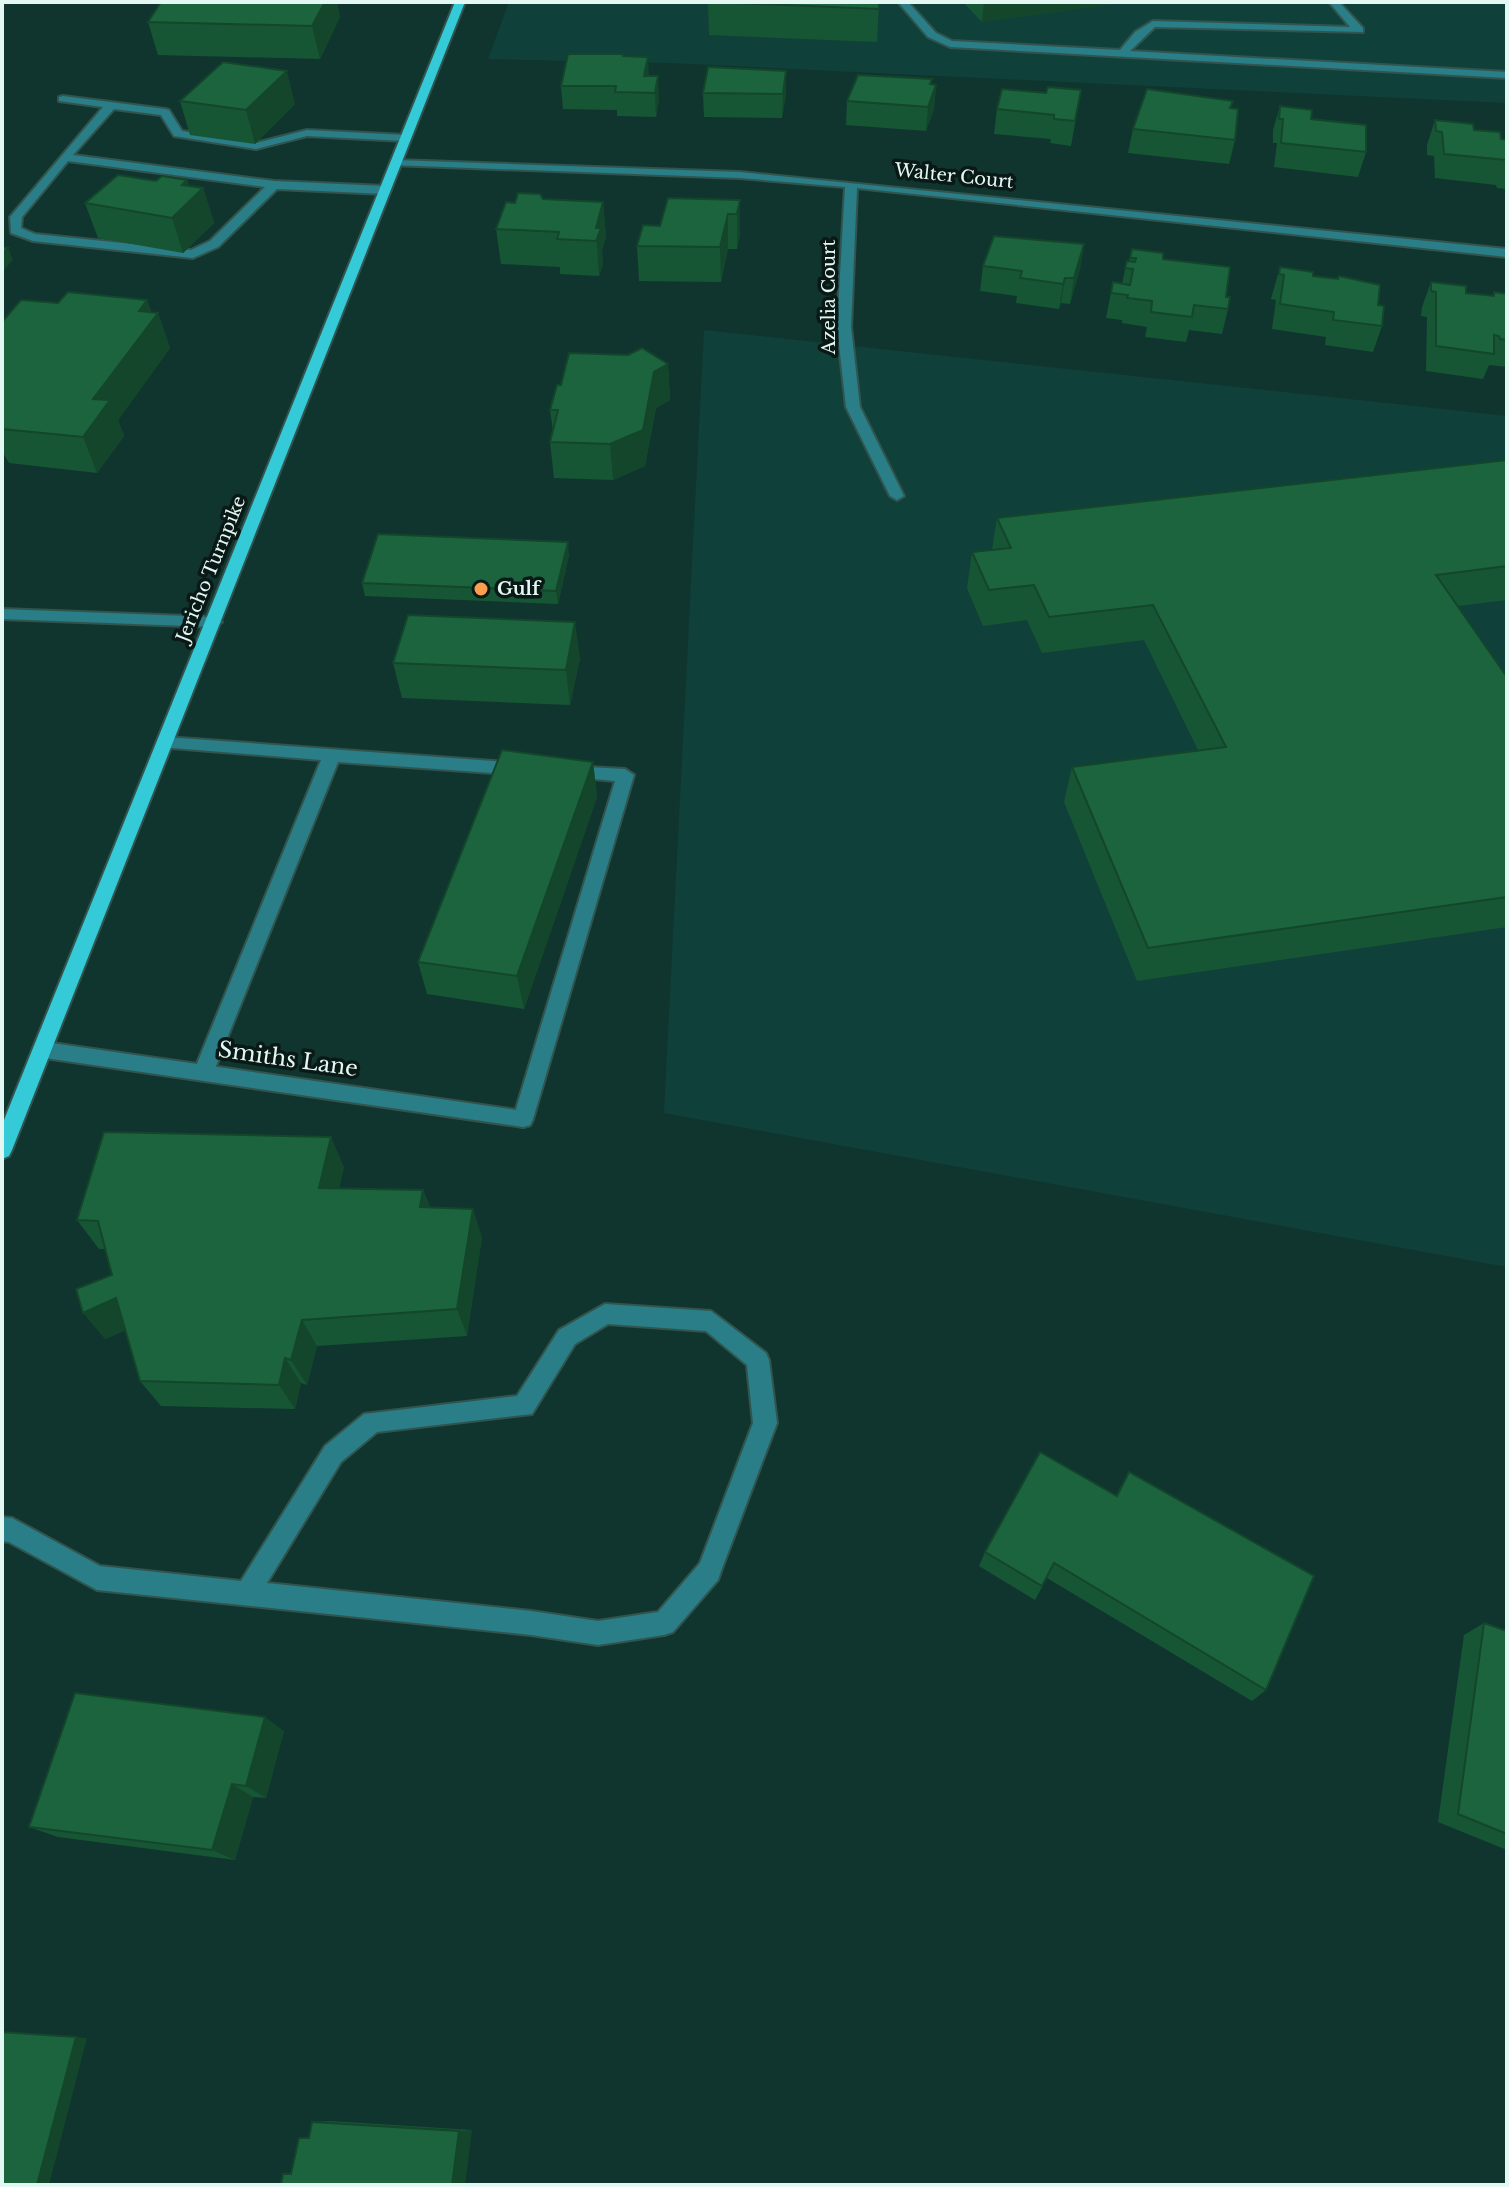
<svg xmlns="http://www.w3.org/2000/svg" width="1509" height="2187" font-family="'Libre Baskerville',serif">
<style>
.built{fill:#0f413a}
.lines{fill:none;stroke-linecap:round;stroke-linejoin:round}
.lane-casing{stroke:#32544e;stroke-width:4}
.street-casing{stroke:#32544e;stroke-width:4}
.primary-casing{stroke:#32544e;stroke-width:4}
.lane{fill:#297e87;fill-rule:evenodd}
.street{fill:#297e87;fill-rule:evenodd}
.primary{fill:#34cad8;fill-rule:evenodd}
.wall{fill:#175635}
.shaded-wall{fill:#13462b}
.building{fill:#1b643e;stroke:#13462b;stroke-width:2}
.poi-dot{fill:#fa9f4e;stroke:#0a1916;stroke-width:3}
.labels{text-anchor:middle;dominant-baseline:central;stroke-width:7;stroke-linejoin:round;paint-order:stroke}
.far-street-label{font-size:18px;fill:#e4f8f3;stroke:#0a1916}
.far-poi-label{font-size:18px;font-weight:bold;fill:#e4f8f3;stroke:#0a1916;text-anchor:start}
.street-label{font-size:22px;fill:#e4f8f3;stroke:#0a1916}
</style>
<rect width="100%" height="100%" fill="#10352f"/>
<g class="built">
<polygon points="509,2 1507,2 1507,103 670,63 488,59"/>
<polygon points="704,330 1507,416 1507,1267 664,1113"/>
</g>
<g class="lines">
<defs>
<g id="lane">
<polygon points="898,2 908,2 936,33 952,41 1120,50 1135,32 1153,21 1350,27 1329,2 1339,2 1363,28 1363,32 1155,27 1130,51 1507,72 1507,78 950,47 928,37"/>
<path d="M63,96L165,109L169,110L182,131L256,143L307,130L405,135L411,138L405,141L307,136L256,149L174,136L161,115L114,109L73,155L274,181L385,186L391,190L385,194L277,189L218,247L193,258L33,241L11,233L10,217L103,107L59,101V97ZM68,161L265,187L210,241L191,250L35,234L21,228L22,217Z"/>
<polygon points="2,609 214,617 222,622 214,627 2,619"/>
<polygon points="166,737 521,763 530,769 521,775 338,762 214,1071 211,1077 197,1077 194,1071 321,760 160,747 158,743"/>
<polygon points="569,766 625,769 634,775 533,1119 530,1125 523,1127 516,1125 513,1119 615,781 563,776 560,772"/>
<path d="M605,1304L711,1311L766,1353L769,1360L777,1423L721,1571L718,1580L673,1632L664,1635L598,1645L531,1635L97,1590L9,1542L2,1541V1517L12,1518L100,1566L241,1581L325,1446L364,1414L517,1396L559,1330ZM608,1324L706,1331L747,1365L753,1423L700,1563L658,1612L598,1621L531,1611L267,1583L341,1462L377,1432L532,1414L575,1344Z"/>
</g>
<g id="street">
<polygon points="396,160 740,172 1507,249 1507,257 857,188 851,327 860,407 904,496 897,500 890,496 846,407 837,327 845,187 740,178 392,165 392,161"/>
<polygon points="45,1042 523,1111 530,1113 533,1119 530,1125 523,1127 45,1058 38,1056 35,1050 38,1044"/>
</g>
<polygon id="primary" points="455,2 465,2 12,1150 9,1156 2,1159 2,1125"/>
</defs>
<use href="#lane" class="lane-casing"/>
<use href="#street" class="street-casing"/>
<use href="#primary" class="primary-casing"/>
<use href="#lane" class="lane"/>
<use href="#street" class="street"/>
<use href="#primary" class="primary"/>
</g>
<g class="wall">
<polygon points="161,2 337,2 340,17 320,59 158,55 148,22"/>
<polygon points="708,2 879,2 877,42 709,35"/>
<polygon points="963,2 1128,2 982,22"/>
<polygon points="623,56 649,76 659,100 656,117 617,116 617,110 563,109 561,86"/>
<polygon points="708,67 786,95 782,118 704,117 703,93"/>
<polygon points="932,84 936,85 934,109 926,131 846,125 847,101"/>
<polygon points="1081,90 1071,146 1050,143 1051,139 994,134 997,109 1046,93"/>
<polygon points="180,101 295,104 255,144 190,135"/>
<polygon points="1280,106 1311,119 1366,152 1358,177 1274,167 1277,143 1273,143 1273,130"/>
<polygon points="1231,108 1235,140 1229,164 1128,153 1133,129"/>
<polygon points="1435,120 1474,130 1501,139 1507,140 1507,189 1497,188 1496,185 1435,178 1434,156 1427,155 1427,145"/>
<polygon points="187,180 189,186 203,188 214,223 183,253 98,238 85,203 156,181"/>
<polygon points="543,199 603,202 606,237 602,250 603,263 599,276 560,274 560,267 501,264 496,229"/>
<polygon points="740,200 740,235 737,249 728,249 721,282 639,281 637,246 660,226"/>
<polygon points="1084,244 1080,269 1070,304 1061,303 1059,309 1016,303 1017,296 980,291 983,266"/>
<polygon points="1132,249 1163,259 1226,297 1228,309 1222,334 1189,330 1186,342 1145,337 1147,327 1122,323 1122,320 1106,318 1113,282 1122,284 1127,261 1129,261"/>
<polygon points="1280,267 1313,276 1382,326 1373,352 1325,345 1326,337 1272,329 1276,300 1271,299"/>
<polygon points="1431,282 1466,293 1492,296 1494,292 1507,294 1507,367 1489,365 1483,379 1426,371 1427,317 1421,316 1422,307"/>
<polygon points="151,312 158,313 170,348 118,420 124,436 97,473 9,463 2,451 2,322"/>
<polygon points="668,364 670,400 656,408 645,466 613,480 554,478 550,442 553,431 550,410 561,385"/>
<polygon points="1507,460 1507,600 1458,606 1507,677 1507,927 1137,981 1064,802 1072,767 1198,750 1144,640 1042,653 1027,620 983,626 967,588 972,552 992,550 997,518"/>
<polygon points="569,555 558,604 365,596 362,583"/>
<polygon points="580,658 570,705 402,698 393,663"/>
<polygon points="593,762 597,797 524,1009 427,994 418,962"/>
<polygon points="344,1167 339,1188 423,1190 430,1207 482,1237 467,1336 317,1346 307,1385 301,1383 295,1409 161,1406 140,1381 126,1330 105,1339 112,1275 105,1249 99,1249 77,1220"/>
<polygon points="1129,1472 1266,1690 1252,1701 1047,1578 1035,1600 979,1566 985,1552 1116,1495"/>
<polygon points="1484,1623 1507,1631 1507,1850 1438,1822 1464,1635"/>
<polygon points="284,1731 266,1798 253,1797 235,1860 58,1837 29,1827"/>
<polygon points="331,2121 472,2130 291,2173 299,2138 309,2137 312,2122"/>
</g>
<g class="shaded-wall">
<polygon points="325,2 337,2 340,17 320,59 312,26"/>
<polygon points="984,2 1128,2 982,22"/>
<polygon points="648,57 649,80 644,76"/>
<polygon points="287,71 295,104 255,144 246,110"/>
<polygon points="786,71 786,95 782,118 783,94"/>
<polygon points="658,76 659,100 656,117 655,93"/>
<polygon points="936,85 934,109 926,131 928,107"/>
<polygon points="187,180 192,199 203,188 214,223 183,253 172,218 182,185"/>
<polygon points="740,200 740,235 737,249 737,214"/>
<polygon points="603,202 606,237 602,250 603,263 599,276 596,228"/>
<polygon points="728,214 728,249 721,282 720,247"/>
<polygon points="1084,244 1080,269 1070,304 1074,278"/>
<polygon points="8,248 13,260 2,272 2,254"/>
<polygon points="1065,278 1061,303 1059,309 1063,284"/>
<polygon points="147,300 154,318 158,313 170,348 118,420 124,436 97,473 83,437 93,399 139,311"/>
<polygon points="668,364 670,400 656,408 645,466 613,480 610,444 654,372"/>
<polygon points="568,542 569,555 558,604 556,591"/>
<polygon points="575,622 580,658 570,705 566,670"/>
<polygon points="593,762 597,797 524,1009 517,976"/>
<polygon points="331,1137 344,1167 333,1217 319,1188"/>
<polygon points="423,1190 434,1219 420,1207"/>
<polygon points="473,1209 482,1237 467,1336 457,1309"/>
<polygon points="116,1298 138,1325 105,1339 83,1313"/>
<polygon points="302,1320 317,1346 307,1385 291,1360"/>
<polygon points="285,1358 301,1383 295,1409 279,1385"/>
<polygon points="265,1717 284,1731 266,1798 246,1786"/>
<polygon points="232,1784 253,1797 235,1860 212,1850"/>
<polygon points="76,2037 87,2038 49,2185 37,2185"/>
<polygon points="472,2130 465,2185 452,2185 459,2131"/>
</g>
<g class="building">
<polygon points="161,2 325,2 312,26 148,22"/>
<polygon points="713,2 879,2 879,9"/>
<polygon points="568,54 623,54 623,56 648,57 644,76 658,76 655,93 615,92 616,86 561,86"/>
<polygon points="223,62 287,71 246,110 180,101"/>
<polygon points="708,67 786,71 783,94 703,93"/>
<polygon points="858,75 932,79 930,84 936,85 928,107 847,101"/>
<polygon points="1048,87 1081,90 1075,121 1054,119 1054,115 997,109 1002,89 1046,93"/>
<polygon points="1147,89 1233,101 1230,108 1238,109 1235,140 1133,129"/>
<polygon points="1280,106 1312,110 1311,119 1366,125 1366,152 1281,143 1283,119 1279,119"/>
<polygon points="1435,120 1473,124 1474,130 1500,132 1501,139 1507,140 1507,164 1506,160 1444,154 1442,132 1436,131"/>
<polygon points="118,175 156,181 162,176 187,180 182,185 203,188 172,218 85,203"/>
<polygon points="518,193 540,194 543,199 603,202 596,228 601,228 596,241 557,239 559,232 496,229 506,202 515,203"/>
<polygon points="668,198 740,200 737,214 728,214 720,247 637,246 643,225 660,226"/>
<polygon points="994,236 1084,244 1074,278 1065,278 1063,284 1020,278 1022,271 983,266"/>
<polygon points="2,247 8,248 2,254"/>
<polygon points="1132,249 1163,253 1163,259 1230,267 1226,297 1230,297 1228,309 1194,305 1192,317 1151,312 1152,301 1127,298 1128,295 1111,293 1113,282 1130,285 1133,269 1125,268 1127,261 1135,262 1136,258 1130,258"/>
<polygon points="1280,267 1313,272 1313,276 1338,279 1339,276 1380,285 1378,305 1384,306 1382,326 1333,320 1334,312 1280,304 1284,275 1279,274"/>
<polygon points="1431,282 1466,286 1466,293 1494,296 1494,292 1507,294 1507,340 1500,339 1499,336 1494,335 1494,354 1436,346 1436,292 1431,291"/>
<polygon points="68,292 147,300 139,311 158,313 93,399 110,400 83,437 2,429 2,322 21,300 58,303"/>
<polygon points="642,348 668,364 654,372 643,430 610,444 550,442 558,410 550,410 557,385 561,385 569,353 628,355"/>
<polygon points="1507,460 1507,566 1436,575 1507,677 1507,897 1148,948 1072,767 1226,747 1153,605 1049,617 1034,585 989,590 972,552 1011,548 997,518"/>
<polygon points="378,534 568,542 556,591 362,583"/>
<polygon points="408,615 575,622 566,670 393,663"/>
<polygon points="502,750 593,762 517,976 418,962"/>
<polygon points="104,1132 331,1137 319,1188 423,1190 420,1207 473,1209 457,1309 302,1320 291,1360 285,1358 279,1385 140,1381 116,1298 83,1313 76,1289 112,1275 98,1221 77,1220"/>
<polygon points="1040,1452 1117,1496 1129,1472 1314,1576 1266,1690 1054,1563 1042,1586 985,1552"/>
<polygon points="1484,1623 1507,1631 1507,1834 1458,1814"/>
<polygon points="75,1693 265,1717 246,1786 232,1784 212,1850 29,1827"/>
<polygon points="2,2032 76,2037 37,2185 2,2185"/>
<polygon points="312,2122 459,2131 452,2185 281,2185 283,2174 291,2174 299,2138 309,2138"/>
</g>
<circle class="poi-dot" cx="481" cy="589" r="8"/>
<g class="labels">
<g class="far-street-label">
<text transform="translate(954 176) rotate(6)">Walter Court</text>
<text transform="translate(829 297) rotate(-90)">Azelia Court</text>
<text transform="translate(211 569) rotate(-68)">Jericho Turnpike</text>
</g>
<g class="far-poi-label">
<text x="497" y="589">Gulf</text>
</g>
<g class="street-label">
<text transform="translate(288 1059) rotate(8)">Smiths Lane</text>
</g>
</g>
<rect width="1509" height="2187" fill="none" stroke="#e4f8f3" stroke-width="8"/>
</svg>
